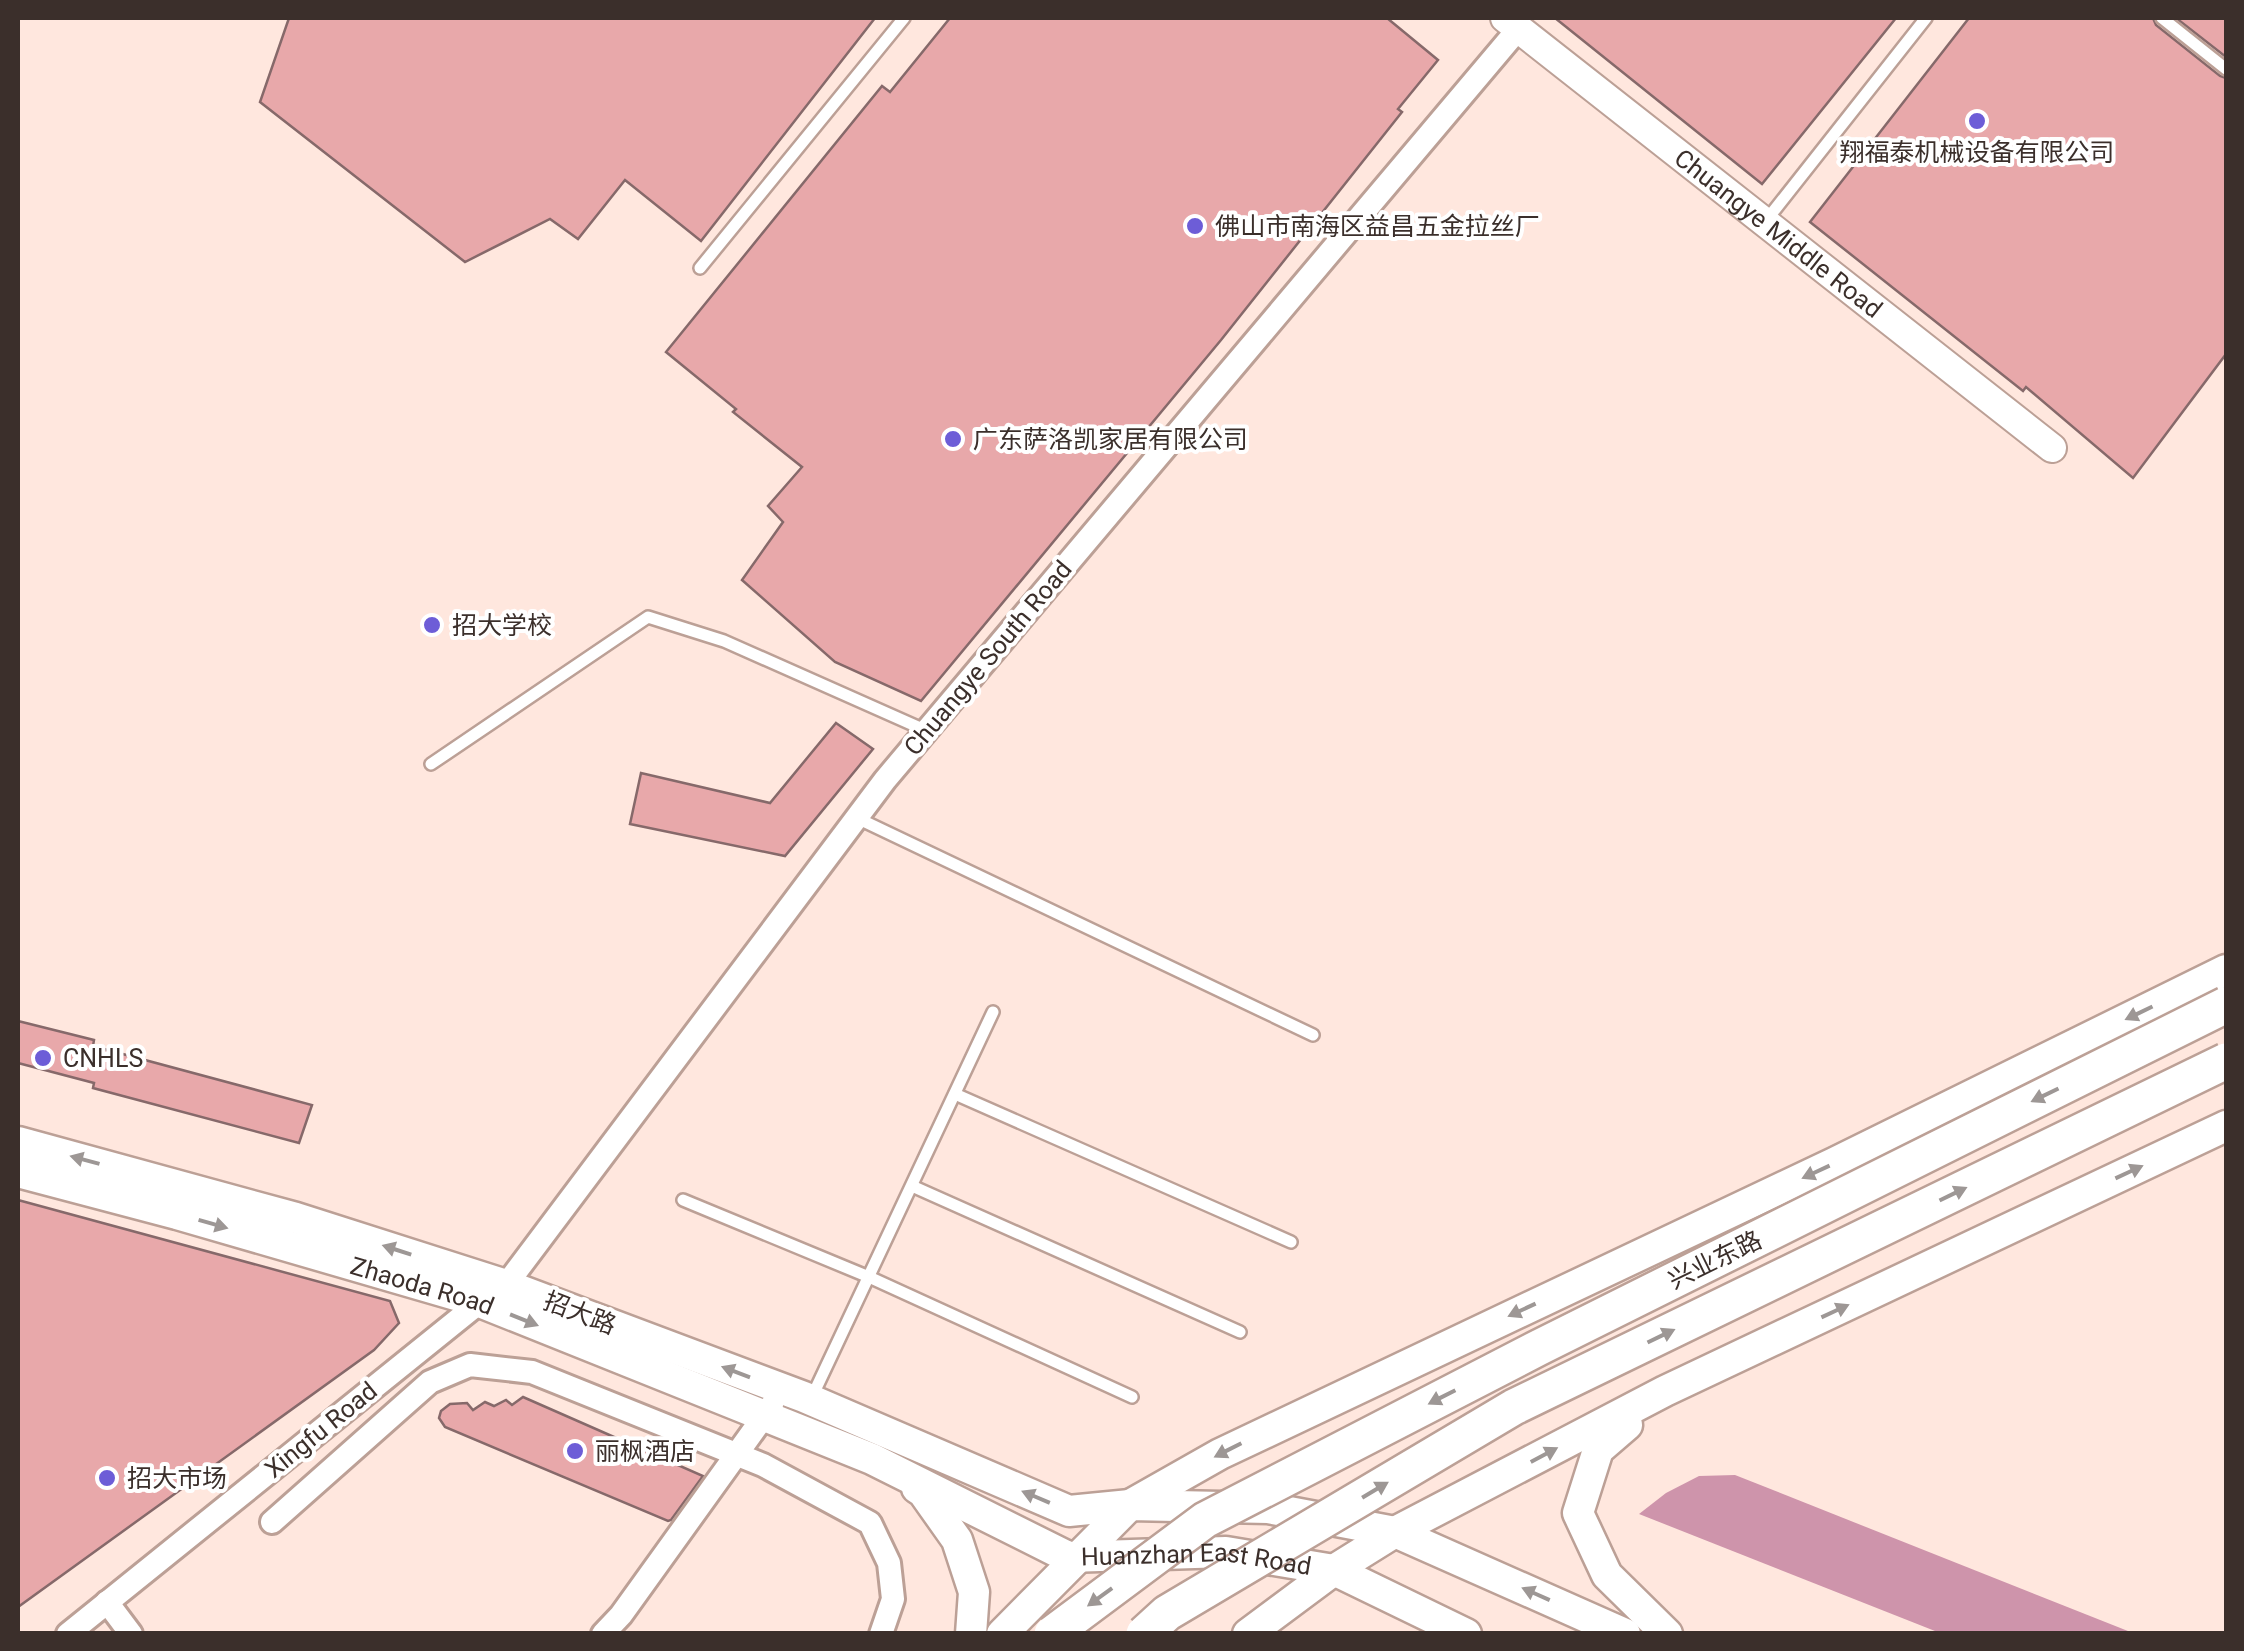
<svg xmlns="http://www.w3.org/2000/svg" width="2244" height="1651" font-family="Roboto,'Noto Sans SC',sans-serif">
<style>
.water{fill:#ce94ab}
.building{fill:#e8a8aa;stroke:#86696a;stroke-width:2.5}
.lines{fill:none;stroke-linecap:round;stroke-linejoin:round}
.service-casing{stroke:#bca096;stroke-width:16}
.minor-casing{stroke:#bca096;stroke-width:28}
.tertiary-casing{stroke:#bca096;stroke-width:32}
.secondary-casing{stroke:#bca096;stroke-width:35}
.service{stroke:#fff;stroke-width:11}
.minor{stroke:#fff;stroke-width:22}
.tertiary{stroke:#fff;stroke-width:28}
.secondary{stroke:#fff;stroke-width:30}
.primary-bridge-casing{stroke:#bca096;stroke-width:40;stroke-linecap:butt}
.primary-bridge{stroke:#fff;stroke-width:35}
.oneway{fill:#9d9795}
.poi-dot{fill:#6d5dd7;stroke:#fff;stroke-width:4}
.labels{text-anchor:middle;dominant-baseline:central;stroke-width:8;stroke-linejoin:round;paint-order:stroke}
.poi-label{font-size:25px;fill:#3b2f2b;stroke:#fff;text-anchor:start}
.street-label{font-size:25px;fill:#3b2f2b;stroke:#fff}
</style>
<rect width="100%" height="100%" fill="#ffe7de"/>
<polygon class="water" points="1735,1475 2133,1633 1940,1633 1639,1514 1666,1493 1699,1476"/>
<g class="building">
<polygon points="289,18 875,18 701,241 625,180 578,239 550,219 465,262 260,102"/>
<polygon points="950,18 1387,18 1438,60 1398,109 1402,112 1221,340 921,701 835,662 742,580 783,522 768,506 802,467 733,412 736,409 666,352 882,86 890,92"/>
<polygon points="1555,18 1896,18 1762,184"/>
<polygon points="1969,18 2153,18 2156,25 2220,76 2226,78 2226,354 2133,478 2026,387 2023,391 1810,222"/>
<polygon points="2176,18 2226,18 2226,57"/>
<polygon points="836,723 873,749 785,856 630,824 641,773 770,803"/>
<polygon points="18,1021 94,1040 93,1046 312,1105 299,1143 93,1088 94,1083 18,1063"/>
<polygon points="18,1200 390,1301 399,1323 374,1350 18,1607"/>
<polygon points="523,1397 703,1476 671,1520 668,1521 445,1427 439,1418 441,1411 450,1404 467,1403 473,1410 485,1402 494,1406 506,1400 512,1405"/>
</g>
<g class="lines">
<defs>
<g id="service">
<polyline points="2162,18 2226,69"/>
<polyline points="1765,222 1926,18"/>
<polyline points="700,268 904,18"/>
<polyline points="431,764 648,617 724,641 927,731"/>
<polyline points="857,818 1313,1035"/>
<polyline points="955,1094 1291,1242"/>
<polyline points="912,1186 1240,1332"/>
<polyline points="683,1200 869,1277 1132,1397"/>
<polyline points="811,1399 993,1012"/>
</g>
<g id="minor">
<polyline points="272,1522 430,1382 470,1365 532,1372 763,1465 870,1523 889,1563 893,1599 881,1634"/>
<polyline points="107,1602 131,1634"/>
<polyline points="68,1634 480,1302 506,1285 885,780 1519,28"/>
<polyline points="603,1634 621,1615 772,1405"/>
</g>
<g id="tertiary">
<path id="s1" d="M1505,18L2052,448"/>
</g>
<g id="secondary">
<polyline points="18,1142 296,1218 506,1285 804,1397 1069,1511 1130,1505 1268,1508 1395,1532 1625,1634"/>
<path id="s2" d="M18,1172L177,1214L480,1302L872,1459L1068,1557L1226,1552L1334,1570L1466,1634"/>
<polyline points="1627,1425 1598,1450 1578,1513 1607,1575 1667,1634"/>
<polyline points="917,1488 923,1492 957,1540 974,1592 971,1634"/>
<polyline points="1002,1634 1130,1505 1220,1454 1834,1163 2226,970"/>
<polyline points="1248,1634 1334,1570 1395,1532 1665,1391 2226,1126"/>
</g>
</defs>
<use href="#service" class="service-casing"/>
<use href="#minor" class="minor-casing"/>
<use href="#tertiary" class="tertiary-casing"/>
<use href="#secondary" class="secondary-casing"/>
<use href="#service" class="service"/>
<use href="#minor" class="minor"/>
<use href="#tertiary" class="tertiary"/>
<use href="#secondary" class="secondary"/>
<defs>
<g id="primary-bridge">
<polyline points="1052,1634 1205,1520 1540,1347 2226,1005"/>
<polyline points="1144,1634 1167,1613 1514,1407 2226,1061"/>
</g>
</defs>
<use href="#primary-bridge" class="primary-bridge-casing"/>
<use href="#primary-bridge" class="primary-bridge"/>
</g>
<defs><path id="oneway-solid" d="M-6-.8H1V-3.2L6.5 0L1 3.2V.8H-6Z" transform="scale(2.5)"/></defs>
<g class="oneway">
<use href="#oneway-solid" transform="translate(2139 1013) rotate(154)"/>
<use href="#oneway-solid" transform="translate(2045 1095) rotate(154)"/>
<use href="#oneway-solid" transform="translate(85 1160) rotate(-165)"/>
<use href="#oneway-solid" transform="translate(1816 1172) rotate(155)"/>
<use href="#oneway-solid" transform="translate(2129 1172) rotate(-25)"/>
<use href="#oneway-solid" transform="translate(1953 1194) rotate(-26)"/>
<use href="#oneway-solid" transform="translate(213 1224) rotate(16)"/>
<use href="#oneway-solid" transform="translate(397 1250) rotate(-162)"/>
<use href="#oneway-solid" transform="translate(1522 1310) rotate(155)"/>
<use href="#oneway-solid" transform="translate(1835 1311) rotate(-25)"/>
<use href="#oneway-solid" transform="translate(524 1320) rotate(22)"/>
<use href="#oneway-solid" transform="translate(1661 1336) rotate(-26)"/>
<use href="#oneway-solid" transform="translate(736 1372) rotate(-159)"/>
<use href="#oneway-solid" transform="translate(1442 1397) rotate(153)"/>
<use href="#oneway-solid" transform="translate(1228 1450) rotate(153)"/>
<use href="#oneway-solid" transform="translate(1544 1455) rotate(-28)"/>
<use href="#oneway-solid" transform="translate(1375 1490) rotate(-31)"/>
<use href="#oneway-solid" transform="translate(1036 1497) rotate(-157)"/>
<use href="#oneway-solid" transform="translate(1536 1594) rotate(-156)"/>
<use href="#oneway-solid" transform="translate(1100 1597) rotate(144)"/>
</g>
<g class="poi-dot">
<circle cx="1977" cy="121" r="10"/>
<circle cx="1195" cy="226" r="10"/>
<circle cx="953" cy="439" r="10"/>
<circle cx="432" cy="625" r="10"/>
<circle cx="43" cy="1058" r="10"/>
<circle cx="575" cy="1451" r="10"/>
<circle cx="107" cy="1478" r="10"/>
</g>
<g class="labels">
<g class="poi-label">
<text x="1977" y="152" text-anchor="middle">翔福泰机械设备有限公司</text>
<text x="1215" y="226">佛山市南海区益昌五金拉丝厂</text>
<text x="973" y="439">广东萨洛凯家居有限公司</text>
<text x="452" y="625">招大学校</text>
<text x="63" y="1058">CNHLS</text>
<text x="595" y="1451">丽枫酒店</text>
<text x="127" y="1478">招大市场</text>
</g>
<g class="street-label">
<text stroke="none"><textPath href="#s1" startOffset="348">Chuangye Middle Road</textPath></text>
<text transform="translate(988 658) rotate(-50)">Chuangye South Road</text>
<text transform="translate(1715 1260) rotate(-26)">兴业东路</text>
<text stroke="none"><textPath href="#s2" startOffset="420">Zhaoda Road</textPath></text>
<text transform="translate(580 1313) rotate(21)">招大路</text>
<text transform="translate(321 1430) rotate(-39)">Xingfu Road</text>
<text stroke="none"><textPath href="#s2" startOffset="1250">Huanzhan East Road</textPath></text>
</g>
</g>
<rect width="2244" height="1651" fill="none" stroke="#3b2f2b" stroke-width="40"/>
</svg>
